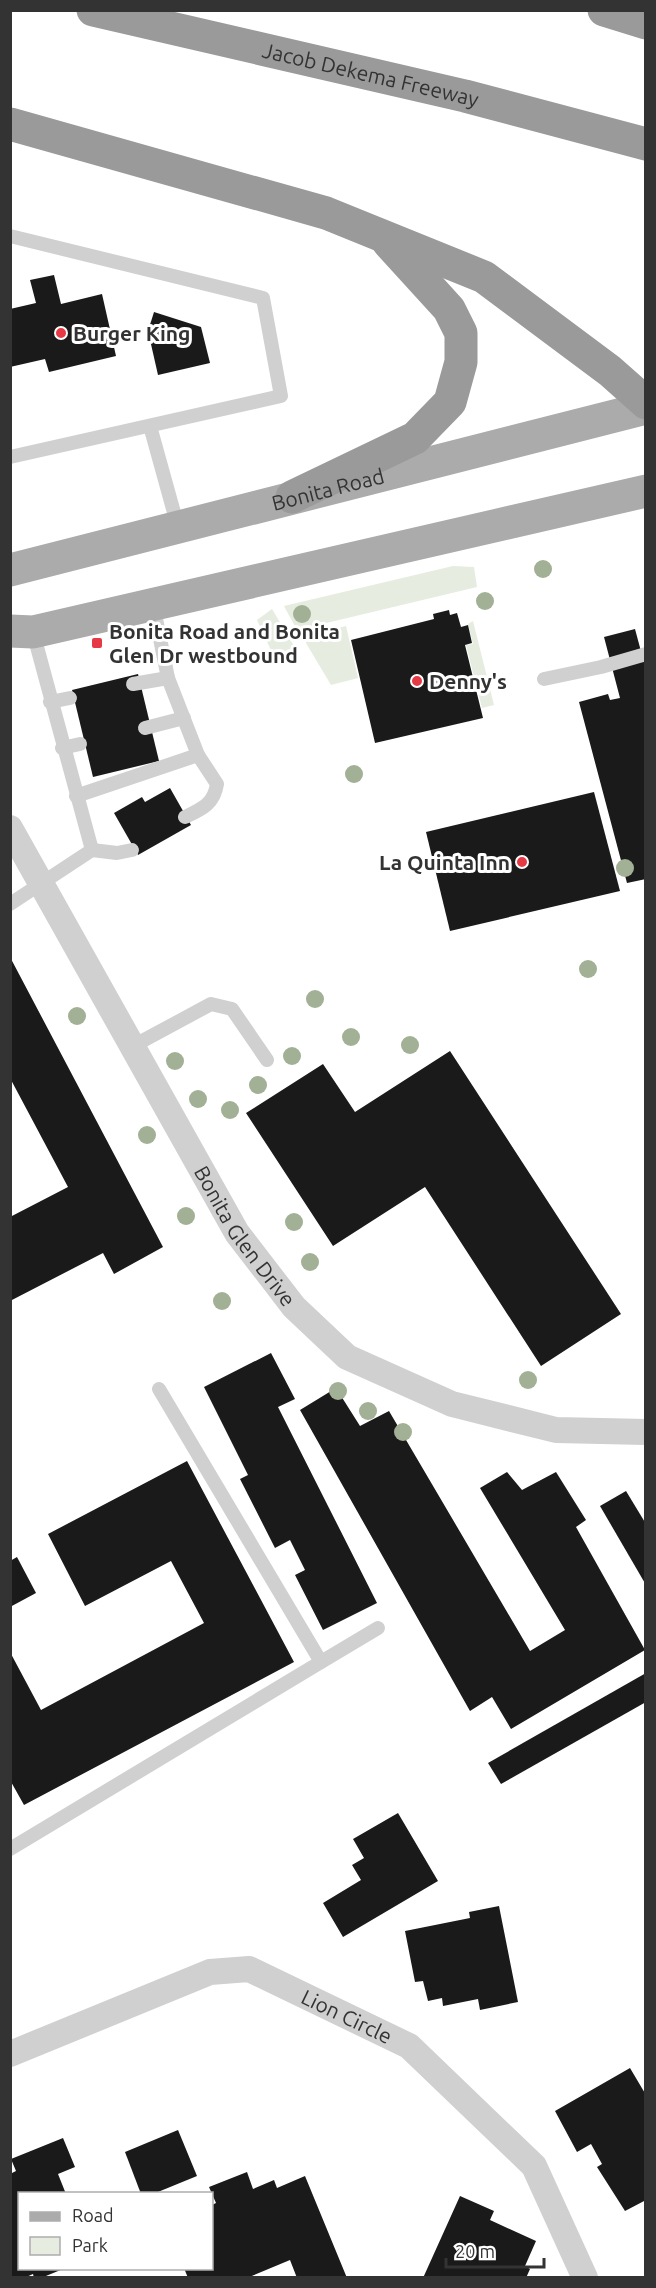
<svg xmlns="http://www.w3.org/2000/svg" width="656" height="2288" font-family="Ubuntu,sans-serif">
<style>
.green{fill:#e6ecdf}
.building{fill:#1a1a1a}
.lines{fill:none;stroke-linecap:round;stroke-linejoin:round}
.lane{stroke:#d0d0d0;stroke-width:14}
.street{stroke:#d0d0d0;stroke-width:26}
.primary{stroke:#ababab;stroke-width:33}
.highway{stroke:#9a9a9a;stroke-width:33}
.tree{fill:#a2b095}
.poi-dot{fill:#e63946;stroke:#fff;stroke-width:2}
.labels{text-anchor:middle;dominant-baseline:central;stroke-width:6;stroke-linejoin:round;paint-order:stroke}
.street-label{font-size:21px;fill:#333;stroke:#fff}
.poi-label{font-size:21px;font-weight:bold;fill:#333;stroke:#fff;text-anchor:start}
</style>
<rect width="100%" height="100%" fill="#fff"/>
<g class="green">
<polygon points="453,566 474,567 477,587 297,630 284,606"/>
<polygon points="272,609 297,651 276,661 257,620"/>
<polygon points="473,621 494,705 482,708 466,645 473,644 468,624"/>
<polygon points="346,626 358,678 331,685 306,643 307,636"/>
</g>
<g class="building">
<polygon points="54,275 61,304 102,294 116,356 49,372 45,359 10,367 10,309 36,303 30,280"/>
<polygon points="154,312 201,327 210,363 158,375 148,331"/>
<polygon points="449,610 450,615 457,613 461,627 468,625 472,643 465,645 483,718 375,743 351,640 434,619 433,614"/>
<polygon points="635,629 646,670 646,879 627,883 579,702 608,694 610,700 620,698 604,637"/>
<polygon points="138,674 159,761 93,777 72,690"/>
<polygon points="170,788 191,825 138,855 114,813 142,797 145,802"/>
<polygon points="594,792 620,891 450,931 426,832"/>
<polygon points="10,957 163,1247 114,1274 103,1253 10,1301 10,1217 68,1187 10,1078"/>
<polygon points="450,1051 621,1314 541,1366 425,1187 333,1246 246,1113 323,1064 355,1112"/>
<polygon points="271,1353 295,1399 278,1407 377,1603 323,1630 295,1575 305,1570 290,1540 275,1548 240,1479 248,1475 204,1387"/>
<polygon points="336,1388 360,1426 389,1411 530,1651 565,1630 480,1488 507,1472 522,1490 556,1472 586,1520 576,1527 645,1650 511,1729 492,1697 470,1711 300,1410"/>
<polygon points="187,1461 294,1662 24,1805 10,1780 10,1652 41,1710 204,1623 171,1561 85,1606 48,1534"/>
<polygon points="626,1491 646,1524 646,1585 600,1506"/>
<polygon points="17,1557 36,1593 10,1607 10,1561"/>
<polygon points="646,1673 646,1702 501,1784 488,1763"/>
<polygon points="398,1813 438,1881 343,1937 323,1903 361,1880 352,1865 364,1858 353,1839"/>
<polygon points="499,1906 518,2002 480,2010 478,1999 443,2006 442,1998 428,2001 423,1981 415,1982 405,1931 470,1918 469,1912"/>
<polygon points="630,2068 646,2095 646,2200 625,2211 597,2167 602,2164 591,2144 577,2152 555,2111"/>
<polygon points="178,2130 197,2176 153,2194 141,2194 125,2152"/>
<polygon points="63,2138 75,2167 58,2174 66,2194 20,2194 20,2268 63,2269 41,2278 34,2278 33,2274 24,2278 10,2278 10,2174 16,2171 11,2159"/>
<polygon points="247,2172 253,2189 274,2180 277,2188 305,2176 347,2278 297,2278 290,2260 247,2278 188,2278 184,2268 212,2268 212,2205 216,2203 209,2187"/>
<polygon points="460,2196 494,2211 490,2220 536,2241 525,2266 530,2269 526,2278 423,2278"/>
</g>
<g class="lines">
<g class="lane">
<polyline points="10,236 263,298 281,396 10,457"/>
<polyline points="150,426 178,527"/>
<polyline points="544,679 601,667 646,654"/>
<polyline points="133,684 168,678"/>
<polyline points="50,702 70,698"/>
<polyline points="145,728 184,718"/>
<polyline points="62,748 80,744"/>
<polyline points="76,796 198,755 168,678 153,604"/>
<path d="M185,817C202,809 214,804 217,784L198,755"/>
<polyline points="92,850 117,853 132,850"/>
<polyline points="10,904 92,850 33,632"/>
<polyline points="133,1046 211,1004 232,1009 267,1060"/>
<polyline points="321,1662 378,1628"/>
<polyline points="10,1849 321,1662 159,1389"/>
</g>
<g class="street">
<path id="s1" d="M10,828L237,1233L294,1307L347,1357L452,1404L556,1430L646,1432"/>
<path id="s2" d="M10,2054L210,1972L249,1969L409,2046L534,2166L585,2278"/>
</g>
<g class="primary">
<path id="s3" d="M10,570L646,408"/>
<polyline points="10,631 33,632 646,491"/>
</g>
<g class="highway">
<path id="s4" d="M93,10L465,96L646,144"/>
<polyline points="604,10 646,23"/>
<polyline points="10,124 326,213 484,277 610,371 646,403"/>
<polyline points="292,497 415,438 450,402 461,362 461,333 449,309 388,242"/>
</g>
</g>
<g class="tree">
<circle cx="543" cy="569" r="9"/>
<circle cx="485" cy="601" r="9"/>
<circle cx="302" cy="614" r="9"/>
<circle cx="354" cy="774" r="9"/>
<circle cx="625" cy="868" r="9"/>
<circle cx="588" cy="969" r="9"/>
<circle cx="315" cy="999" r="9"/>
<circle cx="77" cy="1016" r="9"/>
<circle cx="351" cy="1037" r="9"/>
<circle cx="410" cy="1045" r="9"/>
<circle cx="292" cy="1056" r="9"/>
<circle cx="175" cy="1061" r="9"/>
<circle cx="258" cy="1085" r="9"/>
<circle cx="198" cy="1099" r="9"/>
<circle cx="230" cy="1110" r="9"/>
<circle cx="147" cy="1135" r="9"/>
<circle cx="186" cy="1216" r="9"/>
<circle cx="294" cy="1222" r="9"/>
<circle cx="310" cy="1262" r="9"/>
<circle cx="222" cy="1301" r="9"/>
<circle cx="528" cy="1380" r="9"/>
<circle cx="338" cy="1391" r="9"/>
<circle cx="368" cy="1411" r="9"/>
<circle cx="403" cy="1432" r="9"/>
</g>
<g class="poi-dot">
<circle cx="61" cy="333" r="6"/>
<rect x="91" y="637" width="12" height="12" rx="3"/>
<circle cx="417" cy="681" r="6"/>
<circle cx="522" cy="862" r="6"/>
</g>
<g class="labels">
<g class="street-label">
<text stroke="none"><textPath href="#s4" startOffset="285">Jacob Dekema Freeway</textPath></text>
<text stroke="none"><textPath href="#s3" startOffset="328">Bonita Road</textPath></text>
<text stroke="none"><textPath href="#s1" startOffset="471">Bonita Glen Drive</textPath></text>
<text stroke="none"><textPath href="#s2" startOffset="364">Lion Circle</textPath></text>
</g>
<g class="poi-label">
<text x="73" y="333">Burger King</text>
<text x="109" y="631">Bonita Road and Bonita<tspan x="109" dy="24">Glen Dr westbound</tspan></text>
<text x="429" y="681">Denny's</text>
<text x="510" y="862" text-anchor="end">La Quinta Inn</text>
</g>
</g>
<rect width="656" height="2288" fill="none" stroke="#333333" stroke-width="24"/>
<rect x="18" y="2192" width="195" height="78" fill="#ffffff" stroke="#adadad" stroke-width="1.5"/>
<rect x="30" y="2212" width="30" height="9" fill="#ababab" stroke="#adadad" stroke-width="1.5"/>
<text x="72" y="2222" font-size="18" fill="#333333">Road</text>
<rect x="30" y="2237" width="30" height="18" fill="#e6ecdf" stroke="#adadad" stroke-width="1.5"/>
<text x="72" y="2252" font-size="18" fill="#333333">Park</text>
<path d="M446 2258v9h98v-9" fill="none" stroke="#333333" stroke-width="3"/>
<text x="455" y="2258" font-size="18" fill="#333333" stroke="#ffffff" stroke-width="4.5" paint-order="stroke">20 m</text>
</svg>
